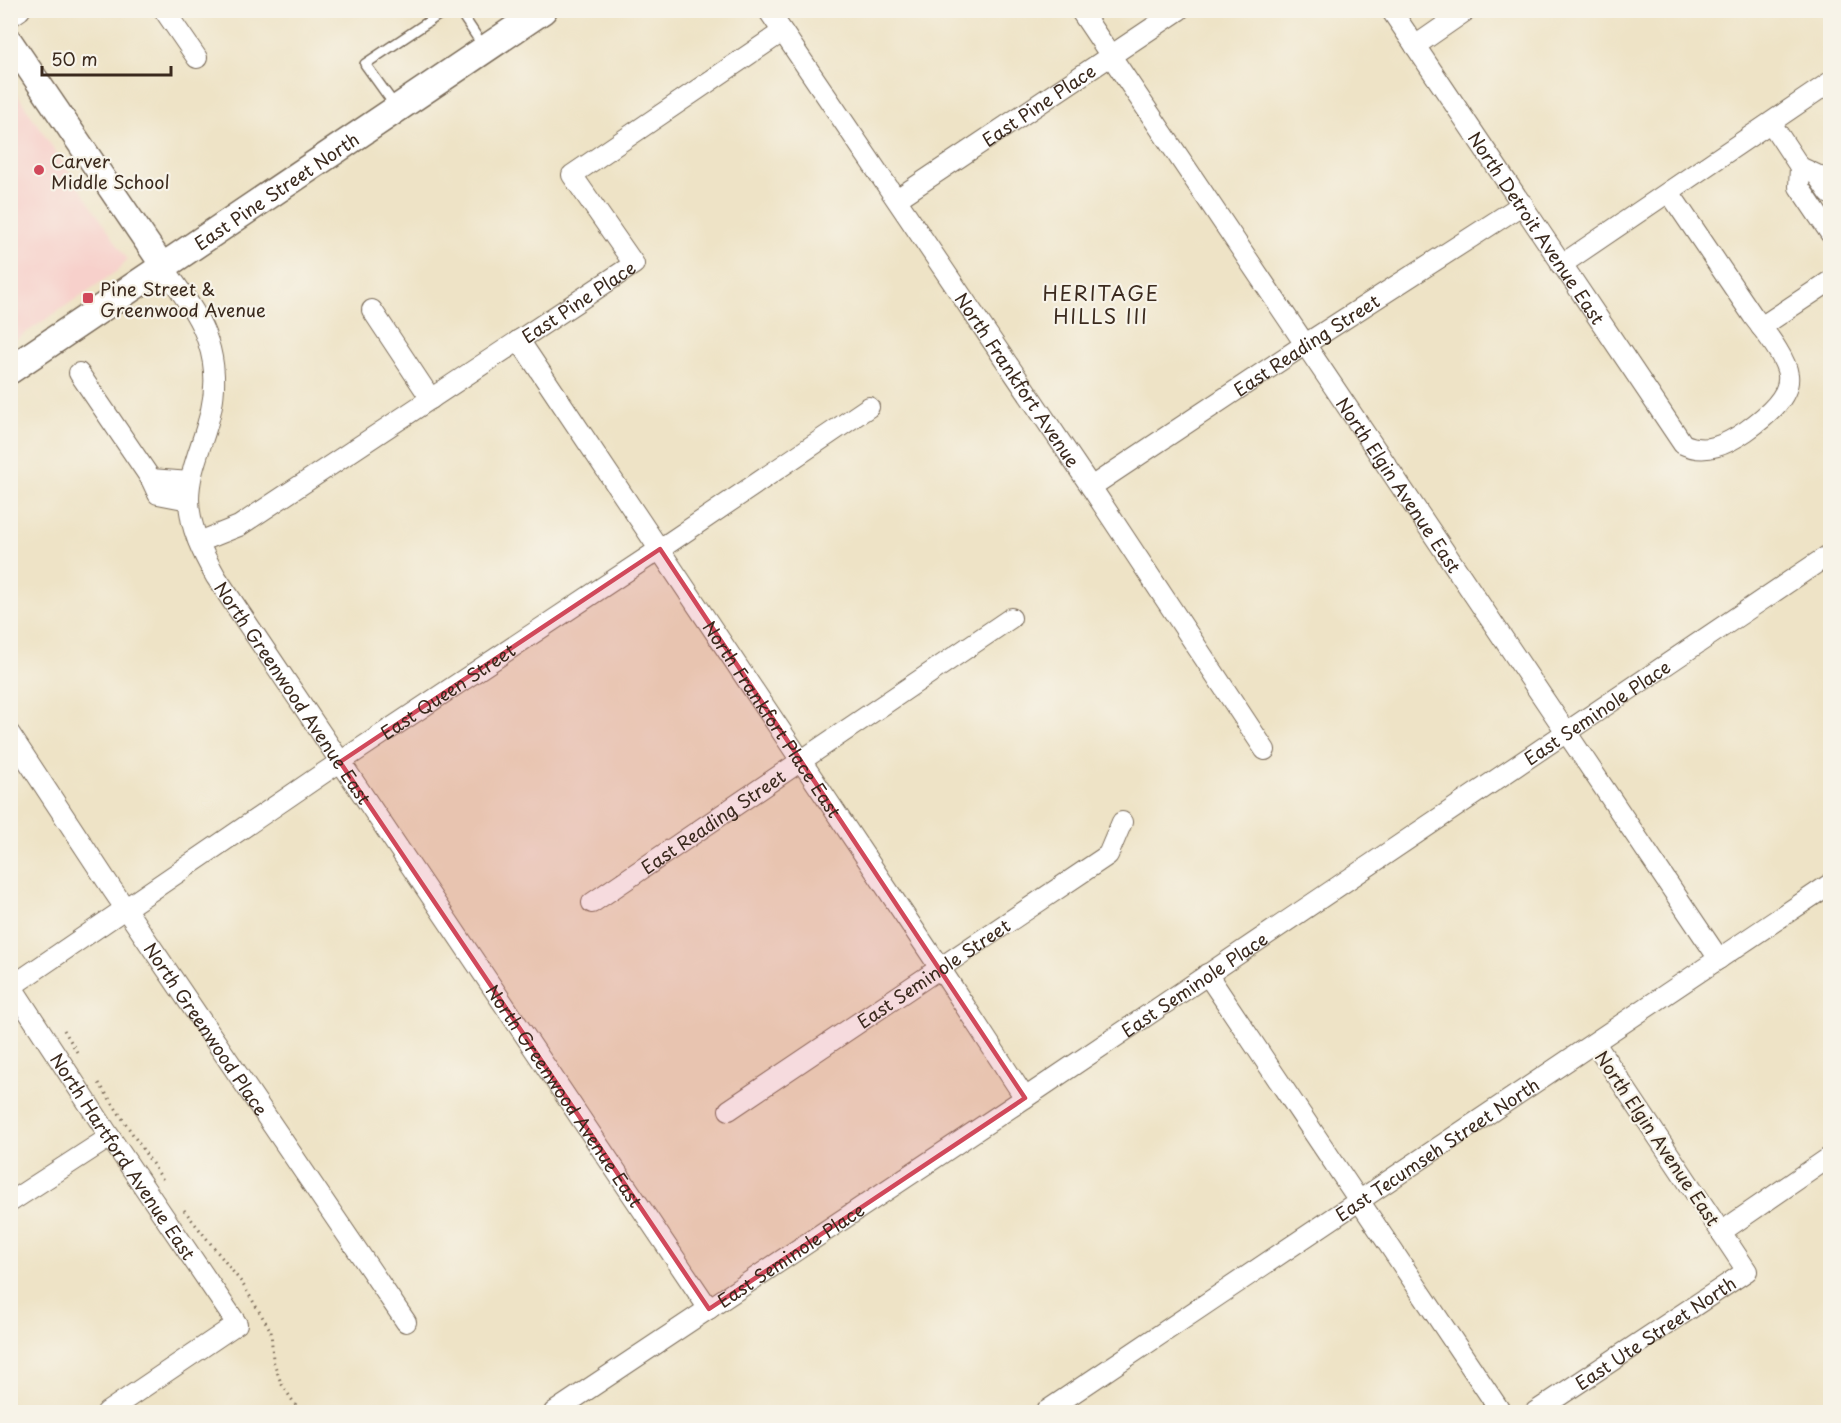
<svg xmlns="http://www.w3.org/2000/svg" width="1841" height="1423" font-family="'Playpen Sans',sans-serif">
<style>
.built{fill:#f7d0cb}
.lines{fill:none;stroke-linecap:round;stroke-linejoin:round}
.service-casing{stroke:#7a6b59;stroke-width:12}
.minor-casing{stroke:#7a6b59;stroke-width:22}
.tertiary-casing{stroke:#7a6b59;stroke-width:27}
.secondary-casing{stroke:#7a6b59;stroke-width:30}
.path{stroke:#7a6b59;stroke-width:3;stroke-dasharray:1.5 4.5;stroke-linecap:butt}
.service{stroke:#fff;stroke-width:9}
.minor{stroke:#fff;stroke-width:20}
.tertiary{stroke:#fff;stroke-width:24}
.secondary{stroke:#fff;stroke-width:27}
.marked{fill:#d1495b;fill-opacity:0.2;stroke:#d1495b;stroke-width:4.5;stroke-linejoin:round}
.poi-dot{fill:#d1495b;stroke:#f7f3e8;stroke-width:2}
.labels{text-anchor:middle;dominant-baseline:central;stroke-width:4.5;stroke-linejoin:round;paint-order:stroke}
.street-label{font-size:18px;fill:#3b2a1e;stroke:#f7f3e8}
.poi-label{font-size:18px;fill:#3b2a1e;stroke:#f7f3e8;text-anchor:start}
.neighbourhood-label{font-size:20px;letter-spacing:1.5px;fill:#3b2a1e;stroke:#f7f3e8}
</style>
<rect width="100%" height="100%" fill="#f7f3e8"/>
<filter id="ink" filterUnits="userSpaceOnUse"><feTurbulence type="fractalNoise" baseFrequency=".0167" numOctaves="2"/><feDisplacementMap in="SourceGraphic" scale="12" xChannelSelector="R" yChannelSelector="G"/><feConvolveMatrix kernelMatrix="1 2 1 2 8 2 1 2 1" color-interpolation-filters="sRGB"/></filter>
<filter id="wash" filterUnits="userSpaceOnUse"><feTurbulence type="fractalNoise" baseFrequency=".008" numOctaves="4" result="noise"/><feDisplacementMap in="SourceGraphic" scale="24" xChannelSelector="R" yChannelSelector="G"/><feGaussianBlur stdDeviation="1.35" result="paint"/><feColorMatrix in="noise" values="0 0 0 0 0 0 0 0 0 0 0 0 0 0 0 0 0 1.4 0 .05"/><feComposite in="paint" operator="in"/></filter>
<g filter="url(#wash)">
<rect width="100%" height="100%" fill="#eee3c6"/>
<polygon class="built" points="11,85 127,259 120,269 11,343"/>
</g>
<g filter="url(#ink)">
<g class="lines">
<defs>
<g id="service">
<polyline points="459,10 483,46"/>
<polyline points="396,107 365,64 446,10"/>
</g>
<g id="minor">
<polyline points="164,10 197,58"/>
<path id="s1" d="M768,10L1091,487L1265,750"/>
<path id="s2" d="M1080,10L1719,959"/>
<path id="s3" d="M1391,10L1683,444C1706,455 1727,444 1746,431C1763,419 1791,398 1788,375C1786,357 1764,331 1753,316C1725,275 1697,233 1669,192"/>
<polyline points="10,17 20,10"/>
<polyline points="1415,46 1467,10"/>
<polyline points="1771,123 1800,167 1817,175 1830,194"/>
<polyline points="1800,167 1799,187 1830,233"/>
<path id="s4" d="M897,199L1179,10"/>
<polyline points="1561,265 1830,82"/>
<path id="s5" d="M163,266C179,290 200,315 208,342C215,363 216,388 211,410C205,440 189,468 189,499C189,527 203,554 216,577L709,1309"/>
<polyline points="372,310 431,399"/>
<polyline points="1761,327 1830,281"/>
<path id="s6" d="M519,340L940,968L1025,1098"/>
<polyline points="79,373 151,479 158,494 189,500"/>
<polyline points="151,479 190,482"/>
<path id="s7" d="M1091,487L1304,345L1523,204"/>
<path id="s8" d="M199,542L239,526L634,264L572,175L782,32"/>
<path id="s9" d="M10,734L112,889L406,1322"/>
<path id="s10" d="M592,903L1011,618"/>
<polyline points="1207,974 1501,1412"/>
<path id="s11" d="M10,984L110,1137L237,1324L107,1412"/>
<path id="s12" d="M12,986L322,774L660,549L869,407"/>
<path id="s13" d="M729,1110L1108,855L1122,822"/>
<polyline points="10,1202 110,1137"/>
<polyline points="1721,1232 1830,1157"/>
<path id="s14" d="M554,1412L1025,1098L1830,554"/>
<path id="s15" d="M1045,1412L1830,884"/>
<path id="s16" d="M1535,1412L1747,1271L1595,1043"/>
</g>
<polyline id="tertiary" points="10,41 163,266"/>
<g id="secondary">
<path id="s17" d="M10,370L543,10"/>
</g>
</defs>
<use href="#service" class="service-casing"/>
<use href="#minor" class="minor-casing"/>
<use href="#tertiary" class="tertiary-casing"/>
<use href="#secondary" class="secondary-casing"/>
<g class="path">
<polyline points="64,1030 77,1052"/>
<polyline points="99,1083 163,1180"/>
<polyline points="184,1210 242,1283 271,1331 273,1360 281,1383 300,1412"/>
</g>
<use href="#service" class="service"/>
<use href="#minor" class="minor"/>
<use href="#tertiary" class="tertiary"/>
<use href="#secondary" class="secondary"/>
</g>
</g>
<path class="marked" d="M660,549L1025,1098L709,1309L340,762Z"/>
<g class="poi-dot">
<circle cx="39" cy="170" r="6"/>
<rect x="82" y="292" width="12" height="12" rx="3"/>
</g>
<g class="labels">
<g class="street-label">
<text stroke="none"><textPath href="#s4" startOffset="170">East Pine Place</textPath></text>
<text stroke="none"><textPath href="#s17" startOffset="321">East Pine Street North</textPath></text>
<text stroke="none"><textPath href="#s3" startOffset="262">North Detroit Avenue East</textPath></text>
<text stroke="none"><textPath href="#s8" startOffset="450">East Pine Place</textPath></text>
<text stroke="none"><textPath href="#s7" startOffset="258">East Reading Street</textPath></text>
<text stroke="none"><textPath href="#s1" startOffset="446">North Frankfort Avenue</textPath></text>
<text stroke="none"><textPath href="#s2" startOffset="572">North Elgin Avenue East</textPath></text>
<text stroke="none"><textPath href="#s12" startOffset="526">East Queen Street</textPath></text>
<text stroke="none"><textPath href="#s5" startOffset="472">North Greenwood Avenue East</textPath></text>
<text stroke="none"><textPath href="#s14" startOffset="1256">East Seminole Place</textPath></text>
<text stroke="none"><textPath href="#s6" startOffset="456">North Frankfort Place East</textPath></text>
<text stroke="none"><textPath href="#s10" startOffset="146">East Reading Street</textPath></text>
<text stroke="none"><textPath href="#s13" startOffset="246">East Seminole Street</textPath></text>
<text stroke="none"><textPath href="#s14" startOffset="770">East Seminole Place</textPath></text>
<text stroke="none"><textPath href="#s9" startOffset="354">North Greenwood Place</textPath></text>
<text stroke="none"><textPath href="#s5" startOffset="958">North Greenwood Avenue East</textPath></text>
<text transform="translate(1658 1138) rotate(56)">North Elgin Avenue East</text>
<text stroke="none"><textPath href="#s15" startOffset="472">East Tecumseh Street North</textPath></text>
<text stroke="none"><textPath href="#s11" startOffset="206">North Hartford Avenue East</textPath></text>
<text stroke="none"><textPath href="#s14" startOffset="284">East Seminole Place</textPath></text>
<text stroke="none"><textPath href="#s16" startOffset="144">East Ute Street North</textPath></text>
</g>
<g class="poi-label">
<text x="51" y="160">Carver<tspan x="51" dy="21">Middle School</tspan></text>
<text x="100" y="288">Pine Street &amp;<tspan x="100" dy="21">Greenwood Avenue</tspan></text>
</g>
<g class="neighbourhood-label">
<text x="1101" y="293">HERITAGE<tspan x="1101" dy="23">HILLS III</tspan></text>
</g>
</g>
<rect width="1841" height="1423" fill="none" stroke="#f7f3e8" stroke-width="36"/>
<path d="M42 66v9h129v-9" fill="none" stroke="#3b2a1e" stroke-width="3"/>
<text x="51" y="66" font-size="18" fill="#3b2a1e" stroke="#f7f3e8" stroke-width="4.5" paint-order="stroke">50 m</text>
</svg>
